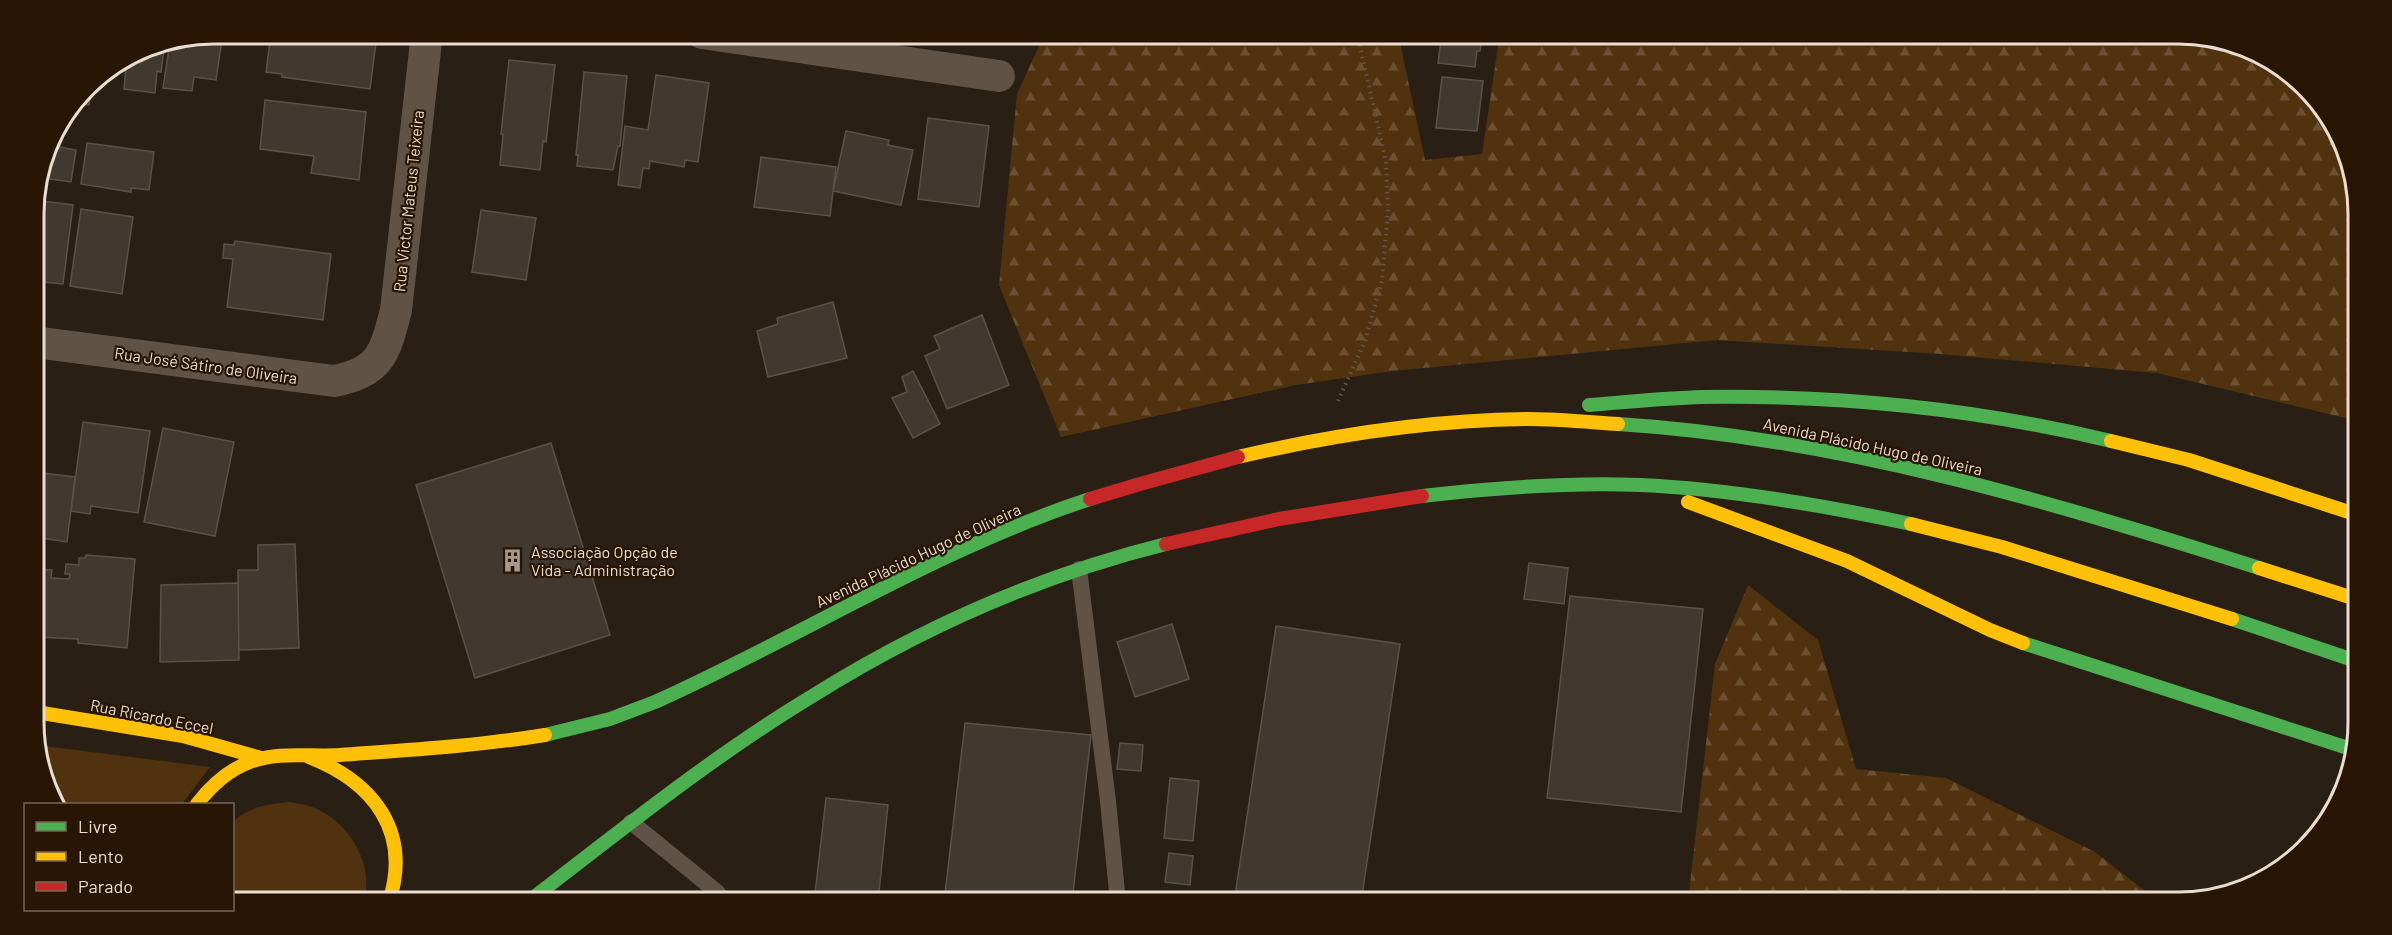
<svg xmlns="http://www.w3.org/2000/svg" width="2392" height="935" font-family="Barlow,sans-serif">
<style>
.green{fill:#51320f}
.forest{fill:url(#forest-firs)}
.building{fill:#41392f;stroke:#5a5249;stroke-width:1.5}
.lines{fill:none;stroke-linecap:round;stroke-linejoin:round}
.path{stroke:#61564b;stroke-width:4;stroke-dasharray:1.5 4.5;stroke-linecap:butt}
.lane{stroke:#605244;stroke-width:16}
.street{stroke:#605244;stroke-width:32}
.fast{stroke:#4caf50;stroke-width:14}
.slow{stroke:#ffc107;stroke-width:14}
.jam{stroke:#c62828;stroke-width:14}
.labels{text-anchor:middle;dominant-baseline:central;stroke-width:4.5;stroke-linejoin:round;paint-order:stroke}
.street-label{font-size:16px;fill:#e9dcd0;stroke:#281503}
.poi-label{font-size:16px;fill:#e9dcd0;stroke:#281503;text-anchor:start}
.rim{fill:none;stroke:#e9dcd0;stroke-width:3}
</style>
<defs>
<pattern id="forest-firs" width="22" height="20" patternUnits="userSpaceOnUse" patternTransform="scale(1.5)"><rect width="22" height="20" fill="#51320f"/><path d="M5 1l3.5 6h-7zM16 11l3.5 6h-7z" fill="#6a4f31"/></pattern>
</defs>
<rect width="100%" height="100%" fill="#291f14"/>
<g class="green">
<polygon points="36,745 210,767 182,804 60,804 36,757"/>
<path d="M290,802C299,804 309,805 317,809C349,823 376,866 363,902H233V822C249,806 269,804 290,802Z"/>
</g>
<g class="forest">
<polygon points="1045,33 1398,33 1425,160 1482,154 1500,33 2179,33 2237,43 2279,64 2322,103 2357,189 2358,421 2157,373 1940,354 1717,340 1392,371 1296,385 1061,437 999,285 1017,94"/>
<polygon points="1748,585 1818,640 1856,769 1946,778 2095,852 2159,902 1688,902 1715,664"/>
</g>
<g class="building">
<polygon points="213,33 223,33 216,80 194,77 192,91 163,88 170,42"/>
<polygon points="271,33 377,35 370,89 282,77 282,74 266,72"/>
<polygon points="1442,33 1483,33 1480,51 1477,51 1475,67 1438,63"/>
<polygon points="165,42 161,72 157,71 155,93 124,89 126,67 115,65 144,47"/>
<polygon points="509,60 555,65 546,142 543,141 540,170 500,165 503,135 501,134"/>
<polygon points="584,72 627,76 620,146 618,146 613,170 577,166 578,155 576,155"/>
<polygon points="656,75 709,83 698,162 685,160 684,167 650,161 649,169 643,168 640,188 618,185 625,126 648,130"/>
<polygon points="1442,77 1483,81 1477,131 1436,128"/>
<polygon points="92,81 89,105 75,103"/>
<polygon points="265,100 366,112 359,180 311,173 314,156 260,149"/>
<polygon points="928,118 989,126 979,207 918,199"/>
<polygon points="846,131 889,140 888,145 913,150 901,205 833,191"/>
<polygon points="87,143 154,152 149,190 131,188 131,192 81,184"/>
<polygon points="54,146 76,150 71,182 42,178 40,192 36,192 47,150 54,151"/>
<polygon points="761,157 836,167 830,216 754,207"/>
<polygon points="34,200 73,205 63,284 34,281"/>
<polygon points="81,209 133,217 122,294 70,286"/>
<polygon points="481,210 536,218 526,280 472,272"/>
<polygon points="235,241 331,254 323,320 227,307 233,259 223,258 224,244 234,245"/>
<polygon points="833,302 847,358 768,377 757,331 778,324 777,318"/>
<polygon points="982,315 1009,385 947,409 925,356 940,349 934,336"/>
<polygon points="913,371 940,424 913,438 892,398 907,392 902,377"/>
<polygon points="83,422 150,431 138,513 91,506 90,514 71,511"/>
<polygon points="163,428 234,442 215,536 144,522"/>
<polygon points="551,443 610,635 475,678 416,485"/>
<polygon points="35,472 75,477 67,542 42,538 43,527 35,526"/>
<polygon points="295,544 299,648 238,650 238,570 258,570 258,545"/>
<polygon points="86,555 135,559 127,648 78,643 78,639 36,637 37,569 52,570 51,578 69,579 70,574 65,574 66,564 79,565 79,558 85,558"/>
<polygon points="1529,563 1568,568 1564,604 1524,599"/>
<polygon points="238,583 239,660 160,662 161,585"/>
<polygon points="1570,596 1703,609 1681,812 1547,798"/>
<polygon points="1172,624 1189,679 1135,697 1117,642"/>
<polygon points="1276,626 1400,644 1361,902 1234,902"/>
<polygon points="965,723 1091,735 1072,902 944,902"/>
<polygon points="1120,743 1143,745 1141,771 1117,769"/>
<polygon points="1170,778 1199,781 1193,841 1164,838"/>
<polygon points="826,798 888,805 878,902 814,902"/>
<polygon points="1169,853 1193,856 1190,885 1165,882"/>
</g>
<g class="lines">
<polyline class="path" points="1338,401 1365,341 1382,281 1388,210 1386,161 1357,33"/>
<g class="lane">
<polyline points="1079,569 1108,801 1118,902"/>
<polyline points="631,822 717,892 725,902"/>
</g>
<g class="street">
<polyline points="702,33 999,76"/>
<path d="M34,342L334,381C381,372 385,353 396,310L427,33"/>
</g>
<g class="fast">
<path d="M1589,405C1627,402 1665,398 1703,397C1840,395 1978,409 2111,441"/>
<path d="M1618,424C1838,438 2050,501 2259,568"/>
<path d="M1422,496C1492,488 1570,482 1640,485C1731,489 1822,505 1911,524"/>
<polyline points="2232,619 2359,662"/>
<polyline points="2023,643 2354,750"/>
<path d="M545,735L610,719L655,702C802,636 937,549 1090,499"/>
<path d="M528,902C621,830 713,756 814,695C923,627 1041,575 1166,544"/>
</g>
<g class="slow">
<polyline points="2111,441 2189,460 2358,515"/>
<path d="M1238,457C1332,435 1430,420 1527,419C1557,419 1588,422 1618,424"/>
<polyline points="1688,502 1847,561 1990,630 2023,643"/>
<polyline points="1911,524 2002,547 2232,619"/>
<polyline points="2259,568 2359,600"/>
<polyline points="36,712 183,736 261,758"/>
<path d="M309,757C373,782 412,831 389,902"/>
<path d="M197,804C211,786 228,770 250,762C278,751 310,757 340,755C408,750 477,746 545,735"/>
</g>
<g class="jam">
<polyline points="1090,499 1140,484 1238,457"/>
<polyline points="1166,544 1279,519 1422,496"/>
</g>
</g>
<defs>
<symbol id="building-bare" viewBox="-9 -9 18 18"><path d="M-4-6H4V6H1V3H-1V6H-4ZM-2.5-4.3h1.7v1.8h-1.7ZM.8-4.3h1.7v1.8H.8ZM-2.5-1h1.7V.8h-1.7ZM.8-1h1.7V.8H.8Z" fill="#a69a8e" stroke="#281503" stroke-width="2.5" paint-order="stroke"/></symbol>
</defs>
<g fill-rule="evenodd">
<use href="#building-bare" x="496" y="544" width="33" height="33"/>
</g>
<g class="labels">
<g class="street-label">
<text transform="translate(408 201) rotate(-84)">Rua Victor Mateus Teixeira</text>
<text transform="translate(206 365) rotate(8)">Rua José Sátiro de Oliveira</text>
<text transform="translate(1873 446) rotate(12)">Avenida Plácido Hugo de Oliveira</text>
<text transform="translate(918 555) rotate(-25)">Avenida Plácido Hugo de Oliveira</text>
<text transform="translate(152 716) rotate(11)">Rua Ricardo Eccel</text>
</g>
<g class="poi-label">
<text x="531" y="551">Associação Opção de<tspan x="531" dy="18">Vida - Administração</tspan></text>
</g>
</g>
<path d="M0 0H2392V935H0ZM214 44H2178A170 170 0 0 1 2348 214V722A170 170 0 0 1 2178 892H214A170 170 0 0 1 44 722V214A170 170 0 0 1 214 44Z" fill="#281503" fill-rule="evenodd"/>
<path class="rim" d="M214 44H2178A170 170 0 0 1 2348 214V722A170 170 0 0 1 2178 892H214A170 170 0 0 1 44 722V214A170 170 0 0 1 214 44Z"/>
<rect x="24" y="803" width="210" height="108" fill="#281503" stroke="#756555" stroke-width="1.5"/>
<rect x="36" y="822" width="30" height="9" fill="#4caf50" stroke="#756555" stroke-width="1.5"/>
<text x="78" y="833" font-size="18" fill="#e9dcd0">Livre</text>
<rect x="36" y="852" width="30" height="9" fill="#ffc107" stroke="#756555" stroke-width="1.5"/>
<text x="78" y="863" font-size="18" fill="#e9dcd0">Lento</text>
<rect x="36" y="882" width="30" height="9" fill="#c62828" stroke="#756555" stroke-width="1.5"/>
<text x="78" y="893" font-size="18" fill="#e9dcd0">Parado</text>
</svg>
